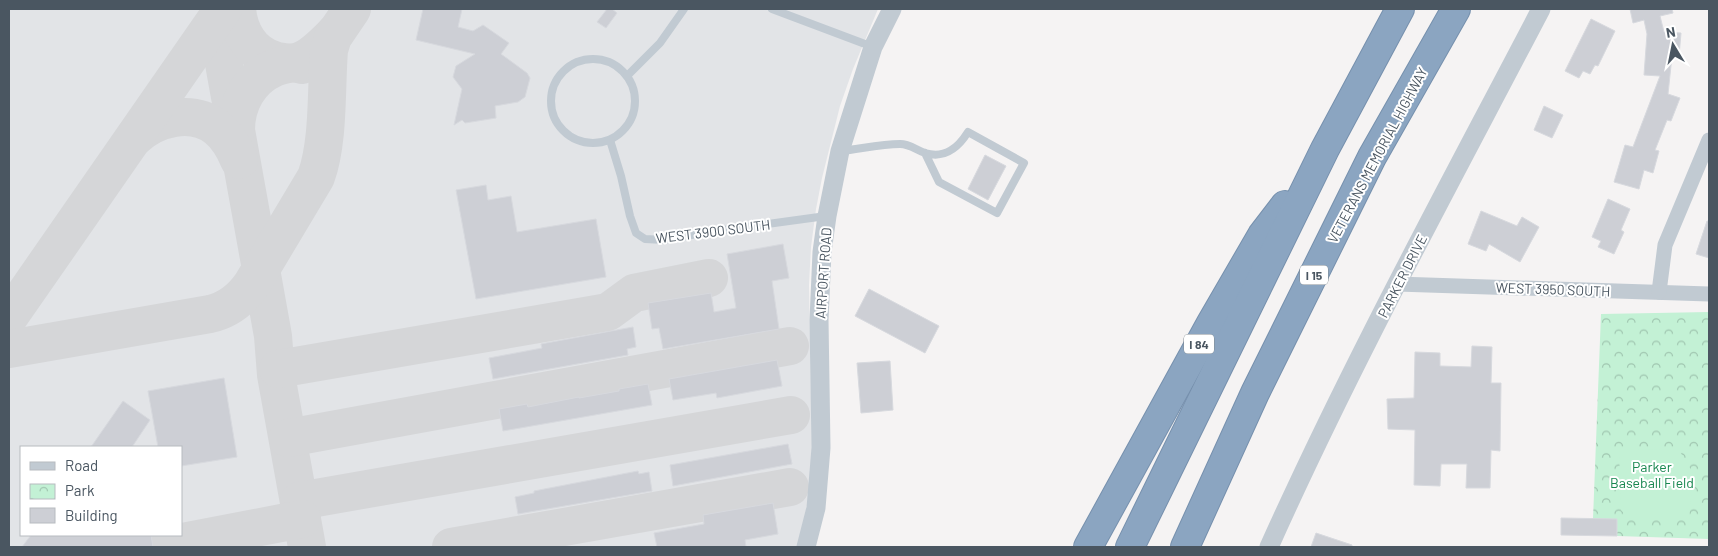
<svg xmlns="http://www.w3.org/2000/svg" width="1718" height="556" font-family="Barlow,sans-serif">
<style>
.airport{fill:#e2e4e7;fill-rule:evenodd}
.park{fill:url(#park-crowns)}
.pitch{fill:#c3f1d5}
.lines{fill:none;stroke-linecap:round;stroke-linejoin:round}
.taxiway{stroke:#d5d6d8;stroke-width:38}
.building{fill:#cdcfd5;stroke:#d7d9de}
.motorway-casing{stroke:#7690ad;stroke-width:30}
.service{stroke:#c1cad2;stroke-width:8}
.minor{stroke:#c1cad2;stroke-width:15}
.tertiary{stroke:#c1cad2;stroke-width:19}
.motorway{stroke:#8ba5c1;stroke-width:28}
.labels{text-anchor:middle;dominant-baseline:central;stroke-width:4;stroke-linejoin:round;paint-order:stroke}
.shield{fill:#fff;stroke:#808990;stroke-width:1}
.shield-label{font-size:12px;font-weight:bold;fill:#4a5661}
.street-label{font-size:14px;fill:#4a5661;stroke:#fff}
.park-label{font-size:14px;fill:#17864f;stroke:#fff}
</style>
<defs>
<pattern id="park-crowns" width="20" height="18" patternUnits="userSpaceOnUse" patternTransform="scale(1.25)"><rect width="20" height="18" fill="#c3f1d5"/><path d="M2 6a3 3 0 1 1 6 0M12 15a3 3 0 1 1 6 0" fill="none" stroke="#a0c6b0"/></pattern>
</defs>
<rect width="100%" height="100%" fill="#f5f3f3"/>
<path class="airport" d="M9,9H878L853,69L840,106L822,178L816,209L811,247L809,285L812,455L808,501L798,547H9ZM21,447H181V535H21Z"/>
<polygon class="park" points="1709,312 1709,539 1617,536 1617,520 1593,519 1601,314"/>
<polygon class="pitch" points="1619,449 1679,450 1693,473 1689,519 1630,519 1621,510"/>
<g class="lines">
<g class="taxiway">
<polyline points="226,9 222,29 223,58 273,336 276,375 307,547"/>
<path d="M237,9C239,32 251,53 274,60C283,63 293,62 302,65"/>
<path d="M236,130C236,104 249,79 274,68C284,64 294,64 304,59C316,53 326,42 336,32"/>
<path d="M134,138C155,118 192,108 217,128C227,136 234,148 239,160"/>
<polyline points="9,317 223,9"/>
<path d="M9,349L210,314C228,310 241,300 252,284L316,177C329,142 326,87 329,50L333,37L352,9"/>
<polyline points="278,369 608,312 634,293 709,278"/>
<polyline points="288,438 790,346"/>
<polyline points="299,501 791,415"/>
<polyline points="162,546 302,519"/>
<polyline points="451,547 790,487"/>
</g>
</g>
<g class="building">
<polygon points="423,9 462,9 458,27 473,31 483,25 509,43 501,54 527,73 530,78 525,97 518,102 495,106 496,118 465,123 462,120 454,125 462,89 453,77 456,66 475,54 416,40"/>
<polygon points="607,9 612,9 617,13 606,28 597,22"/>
<polygon points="1630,9 1672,9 1673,13 1660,16 1664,32 1681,33 1679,56 1672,56 1668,94 1680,98 1671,121 1667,120 1655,150 1659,151 1653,173 1644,170 1639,189 1614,182 1625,145 1633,147 1660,76 1644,75 1647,34 1644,20 1633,23"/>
<polygon points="1591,19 1615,31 1598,66 1595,65 1590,74 1583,71 1579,78 1565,71"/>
<polygon points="1544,106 1563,115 1552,138 1534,130"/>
<polygon points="985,155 1006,166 988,200 968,189"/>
<polygon points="486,185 488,200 511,196 517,232 596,219 606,277 476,299 456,190"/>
<polygon points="1608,199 1630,209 1621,230 1624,232 1614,254 1598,247 1601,241 1592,237"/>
<polygon points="1481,211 1517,226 1522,217 1539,227 1520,262 1489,244 1486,251 1468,244"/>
<polygon points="1707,221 1709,221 1709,258 1696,254"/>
<polygon points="783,244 789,278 772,281 779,329 663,349 659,328 652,329 648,303 711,293 714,312 736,308 727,254"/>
<polygon points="869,289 939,326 925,353 855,316"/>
<polygon points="633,327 636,347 627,349 628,355 493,379 489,358 542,348 541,344"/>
<polygon points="1472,346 1492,347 1491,383 1501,383 1500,451 1491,450 1490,488 1466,488 1467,464 1441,464 1440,486 1414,485 1415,430 1388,429 1387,399 1414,398 1415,352 1440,353 1440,366 1471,367"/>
<polygon points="777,360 782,386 717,398 716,393 673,400 669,379"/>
<polygon points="890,361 893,410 861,413 857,363"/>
<polygon points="224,378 237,457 181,466 181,447 158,447 148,391"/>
<polygon points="648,384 652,405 503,431 499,409 527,404 528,407 579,397 579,398 619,391 619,389"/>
<polygon points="123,401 150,420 132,447 91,447"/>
<polygon points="788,444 792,464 673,486 670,465"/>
<polygon points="638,471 639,474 649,472 652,491 518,514 515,497 534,493 534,491"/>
<polygon points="773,503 778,534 745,540 746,547 657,547 654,533 704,524 703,515"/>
<polygon points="1561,518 1617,519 1617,536 1561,535"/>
<polygon points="1316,533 1352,545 1352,547 1311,547"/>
<polygon points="31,535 151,535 153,547 22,547"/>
</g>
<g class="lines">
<defs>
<g id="motorway">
<polyline points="1088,547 1211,323 1262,235 1285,205"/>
<polyline points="1130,547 1325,149 1400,9"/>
<polyline points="1185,547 1255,393 1372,157 1456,9"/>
</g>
</defs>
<use href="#motorway" class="motorway-casing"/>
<g class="service">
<polyline points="772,9 873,47"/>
<circle cx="593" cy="101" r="42"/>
<polyline points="627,76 660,43 684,9"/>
<polyline points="610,140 621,176 630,216 636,233 645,239 664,240 708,232 826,216"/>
<path d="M841,151C860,149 881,144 900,144C910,144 916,150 925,153C945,159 958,148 968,132L1024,163L997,213L939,182L925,153"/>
</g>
<g class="minor">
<polyline points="1397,284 1709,294"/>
<polyline points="1659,292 1665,245 1709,140"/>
</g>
<g class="tertiary">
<polyline points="806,547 816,508 821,448 819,320 822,252 827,216 840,151 873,47 892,9"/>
<path d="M1269,547C1351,364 1448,187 1541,9"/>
</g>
<use href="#motorway" class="motorway"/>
</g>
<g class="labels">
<g class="shield">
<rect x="1300" y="265.5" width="28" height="19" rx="4"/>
<rect x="1184" y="334.5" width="30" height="19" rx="4"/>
</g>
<g class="shield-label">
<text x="1314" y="275">I 15</text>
<text x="1199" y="344">I 84</text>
</g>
<g class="street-label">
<text transform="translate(1377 155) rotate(-62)">VETERANS MEMORIAL HIGHWAY</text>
<text transform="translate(713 231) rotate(-7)">WEST 3900 SOUTH</text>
<text transform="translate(823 273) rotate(-86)">AIRPORT ROAD</text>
<text transform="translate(1402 276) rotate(-63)">PARKER DRIVE</text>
<text transform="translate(1553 289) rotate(2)">WEST 3950 SOUTH</text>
</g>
<g class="park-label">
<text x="1652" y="466">Parker<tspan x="1652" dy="16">Baseball Field</tspan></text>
</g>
</g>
<rect width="1718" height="556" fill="none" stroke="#4a5661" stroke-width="20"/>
<rect x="20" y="446" width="162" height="90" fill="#ffffff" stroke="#b7bbc0"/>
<rect x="30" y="462" width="25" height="8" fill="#c1cad2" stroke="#b7bbc0"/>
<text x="65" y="471" font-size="15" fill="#4a5661">Road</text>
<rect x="30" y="484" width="25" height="15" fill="url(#park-crowns)" stroke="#b7bbc0"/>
<text x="65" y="496" font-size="15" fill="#4a5661">Park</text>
<rect x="30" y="508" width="25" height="15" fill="#cdcfd5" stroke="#b7bbc0"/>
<text x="65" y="521" font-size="15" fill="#4a5661">Building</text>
<g transform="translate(1673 45) rotate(350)" stroke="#ffffff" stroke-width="4" paint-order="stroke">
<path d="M0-4L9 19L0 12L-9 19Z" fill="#4a5661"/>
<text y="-8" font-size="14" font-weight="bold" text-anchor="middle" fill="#4a5661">N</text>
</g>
</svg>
